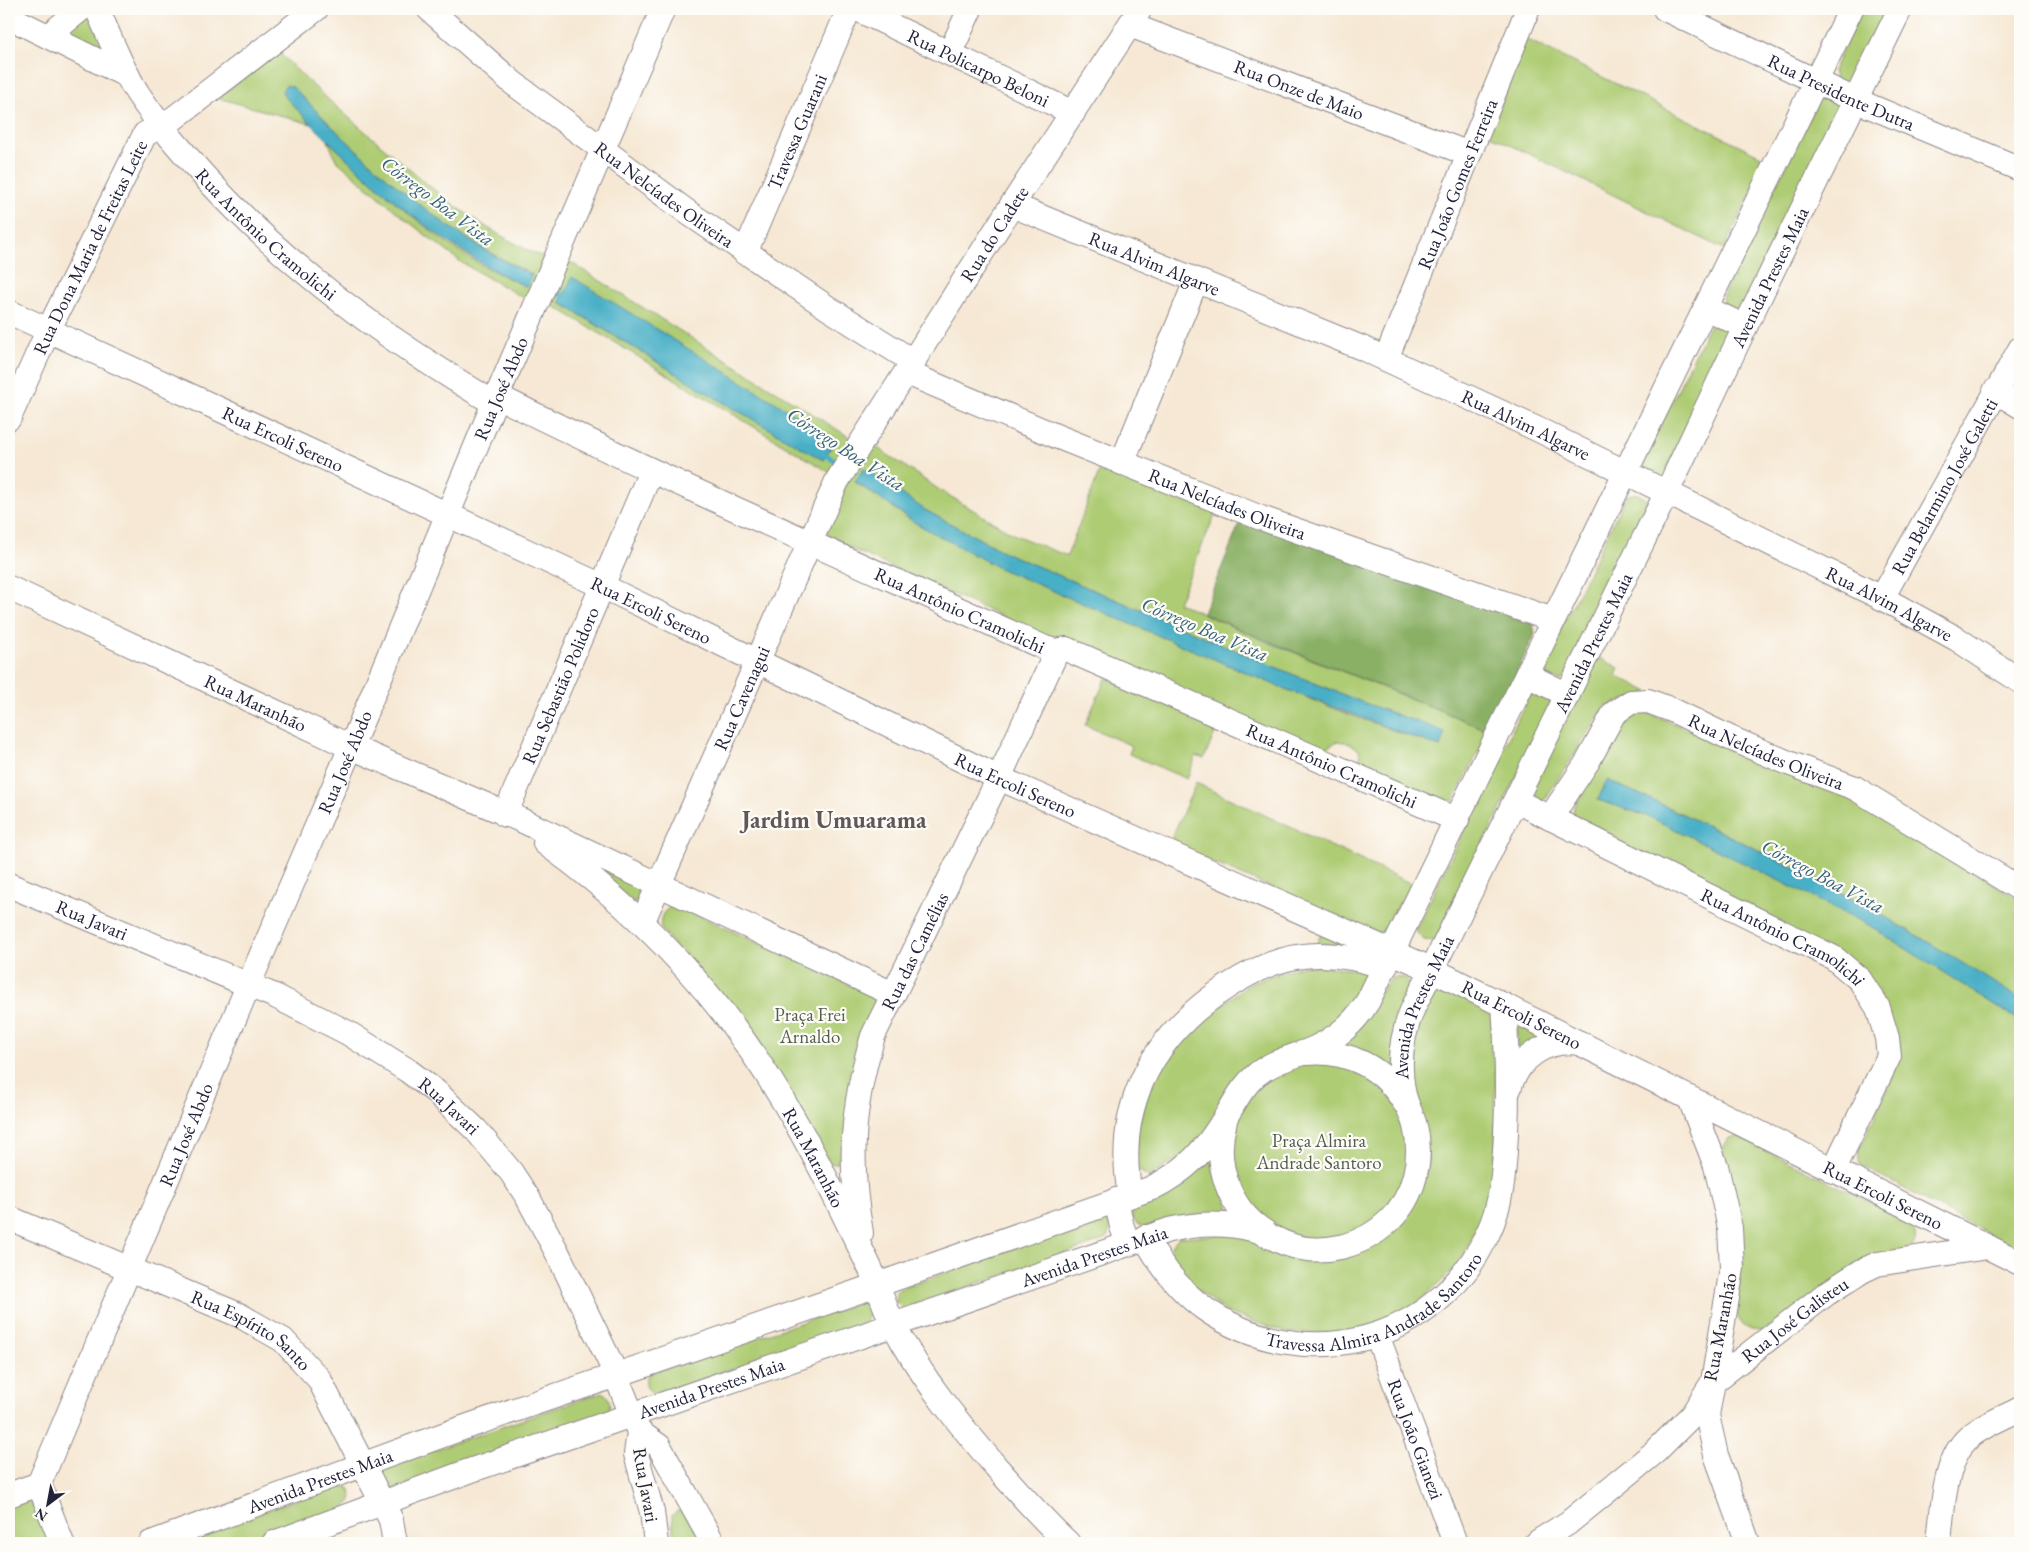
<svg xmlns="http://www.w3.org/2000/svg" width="2029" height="1552" font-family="'EB Garamond',serif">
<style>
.green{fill:#aecc73;stroke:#687757;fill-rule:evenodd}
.forest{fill:#8ab065;stroke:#566950}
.water{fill:#47afc6;stroke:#346880}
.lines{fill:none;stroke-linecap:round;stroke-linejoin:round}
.stream{stroke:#47afc6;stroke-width:5.5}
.minor-casing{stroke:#8c8588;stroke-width:26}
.minor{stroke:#fff;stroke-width:24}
.labels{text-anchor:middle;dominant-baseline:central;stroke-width:4.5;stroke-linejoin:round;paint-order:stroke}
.street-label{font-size:19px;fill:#22223b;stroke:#fdfcf7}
.park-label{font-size:19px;fill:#535e4f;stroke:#fdfcf7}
.water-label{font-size:20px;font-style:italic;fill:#33617a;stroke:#fdfcf7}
.district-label{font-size:24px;font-weight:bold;fill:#635657;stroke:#fdfcf7}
</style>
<rect width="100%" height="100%" fill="#fdfcf7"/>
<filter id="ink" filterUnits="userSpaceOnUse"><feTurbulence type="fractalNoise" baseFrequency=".02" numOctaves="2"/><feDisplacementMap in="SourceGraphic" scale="10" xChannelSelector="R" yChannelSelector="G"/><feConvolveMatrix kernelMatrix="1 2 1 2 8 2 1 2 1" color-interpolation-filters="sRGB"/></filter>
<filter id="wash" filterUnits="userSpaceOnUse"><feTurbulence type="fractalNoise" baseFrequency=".0096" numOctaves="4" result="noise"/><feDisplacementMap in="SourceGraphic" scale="20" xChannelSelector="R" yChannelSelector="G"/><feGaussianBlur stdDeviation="1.12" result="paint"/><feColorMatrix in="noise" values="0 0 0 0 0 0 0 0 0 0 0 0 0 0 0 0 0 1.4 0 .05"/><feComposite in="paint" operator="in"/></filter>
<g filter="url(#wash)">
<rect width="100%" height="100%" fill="#f6e8d4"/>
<g class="green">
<polygon points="89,9 120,64 56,35"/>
<polygon points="1862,9 1891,9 1850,84 1845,85 1836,81 1833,71"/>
<polygon points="1526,39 1767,159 1724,249 1488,134"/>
<path d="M278,51C308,83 341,111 374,139C429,187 477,228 545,258L527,300L462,263L405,219L336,160L328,141C385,194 454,260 527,286L532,274C438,231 364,160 293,87L287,85L284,87L282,93L311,124L218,98Z"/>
<polygon points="1823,98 1840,105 1740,311 1735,312 1726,307 1722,297 1818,100"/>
<path d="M567,260L854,440L832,474L549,303ZM572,278L836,440L823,460L716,398L560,303Z"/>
<path d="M1712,325C1720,324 1726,327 1729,334L1664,474L1660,477L1643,468L1642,463L1708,328Z"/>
<path d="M872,444L938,489L1015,535L1067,556L1102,465L1217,510L1178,603L1265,641L1437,709L1489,731L1454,800L1446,803L1364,769L1361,764L1359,750L1350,743L1338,741L1322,750L1056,641L834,541L828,534L827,529L845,485ZM865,469L925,510L1006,553L1287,672L1359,701L1444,732L1440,747L1353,716L1280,687L999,568L917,524L855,482Z"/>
<polygon points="1636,493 1645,498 1648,507 1568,675 1560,681 1543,673 1542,668 1626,496"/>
<polygon points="1596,656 1619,668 1616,675 1649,692 1606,706 1545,799 1542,801 1532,799 1530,791"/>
<polygon points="1106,678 1218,726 1204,759 1196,756 1187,779 1129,754 1132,746 1085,725"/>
<polygon points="1534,692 1548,696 1552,705 1435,941 1424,940 1417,933 1417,927 1530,694"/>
<path d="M1634,712H1646L1851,797L2020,900V999C1966,966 1913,931 1857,901C1776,857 1692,817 1607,780L1598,800L1650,817L1867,924L2020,1021V1251L1860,1165L1858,1152L1888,1088L1897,1058L1877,989L1575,819L1573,816L1574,807L1621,720Z"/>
<polygon points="1196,783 1414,885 1389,934 1385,936 1169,844"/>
<polygon points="582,858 644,890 637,905"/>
<path d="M675,905L872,995L875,1004L874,1008L843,1158L838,1163L831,1164L661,928C659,916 664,909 675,905Z"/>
<polygon points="1322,932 1354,947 1317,943"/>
<polygon points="1304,965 1364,970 1369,980 1350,1013 1297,1047 1195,1148 1149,1177 1136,1169 1138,1124 1151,1082 1188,1029 1252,982"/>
<polygon points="1395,977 1404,978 1411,986 1393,1072 1337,1045 1390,980"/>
<polygon points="1441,988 1486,1010 1492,1015 1496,1029 1495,1167 1487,1209 1458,1266 1411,1309 1352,1332 1288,1333 1228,1313 1192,1286 1170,1259 1171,1246 1179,1237 1237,1234 1303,1255 1410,1207 1412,1037 1432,991"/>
<polygon points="1519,1025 1541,1037 1517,1052 1517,1026"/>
<circle cx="1320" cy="1151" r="89"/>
<path d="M1737,1136L1906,1220C1915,1227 1918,1235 1913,1246L1762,1331C1747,1331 1739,1325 1736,1310L1723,1148L1729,1138Z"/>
<path d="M1209,1158L1232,1213L1142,1227C1133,1222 1130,1216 1133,1207Z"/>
<path d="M1102,1216C1110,1223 1112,1230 1107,1239L903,1309L896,1302V1293L898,1290Z"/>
<polygon points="862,1302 866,1305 869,1314 865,1323 658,1395 653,1394 646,1387 646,1378 649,1374"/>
<path d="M603,1392C610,1398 612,1404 607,1413L389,1491L378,1473L385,1467Z"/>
<path d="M340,1484L349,1488C355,1497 351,1502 344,1508L249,1543H176Z"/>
<polygon points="34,1498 54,1543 9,1543 9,1505"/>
<polygon points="680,1509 706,1543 674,1543 672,1515"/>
</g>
<path class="forest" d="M1241,520L1533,624L1535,634L1489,731C1395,690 1297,655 1203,613Z"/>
<g class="water">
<path d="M287,85L293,87C364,160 439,232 532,275L527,287C432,243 356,170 284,96L282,90Z"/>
<polygon points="572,277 836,440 823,460 716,398 560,302"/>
<polygon points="864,468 925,510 1006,553 1287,672 1359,701 1445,732 1440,747 1280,687 999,568 917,524 855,481"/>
<path d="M1607,780C1667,807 1727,834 1786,864C1867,904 1944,951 2020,999V1021L1867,924L1650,817L1598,800Z"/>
</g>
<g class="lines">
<g class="stream">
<polyline points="549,289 570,299"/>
<polyline points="821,452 841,464"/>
</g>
</g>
</g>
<g filter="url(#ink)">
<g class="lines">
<defs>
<g id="minor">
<path id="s1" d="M97,9C110,37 121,68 138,94C158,124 181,150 205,177C290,270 386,339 494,403"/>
<path id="s2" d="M429,9L513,83L690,214L828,308L914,362"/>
<path id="s3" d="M857,9L1073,113"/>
<path id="s4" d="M1665,9L1855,100L2020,169"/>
<polyline points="9,17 128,76"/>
<path id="s5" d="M1130,25L1469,154"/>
<polyline points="48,36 81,9"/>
<polyline points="950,53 970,9"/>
<path id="s6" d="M1012,205L1362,348L1539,430L1882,598L1957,639L2020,681"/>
<path id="s7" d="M745,253L849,9"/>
<polyline points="1706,308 1745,327"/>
<path id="s8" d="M9,312L602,586L999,778L1433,970L2020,1263"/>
<path id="s9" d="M1386,359L1528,9"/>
<path id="s10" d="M907,373L1056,436L1261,518L1553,620"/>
<polyline points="1995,391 2020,406"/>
<path id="s11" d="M497,396C677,486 862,565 1045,648L1055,651L1066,649L1457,820"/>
<path id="s12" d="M9,418L48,331L145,134L165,125L316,9"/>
<polyline points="1122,463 1196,281"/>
<path id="s13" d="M9,588L351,747L523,821L893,994"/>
<path id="s14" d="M1882,598L2020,349"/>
<polyline points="1527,675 1568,695"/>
<path id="s15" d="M1516,801L1834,958L1860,980L1878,1008L1887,1038L1889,1056L1833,1171"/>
<path id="s16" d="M505,815L651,471"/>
<path id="s17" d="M1550,818L1588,761L1614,713L1631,702L1648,701L1672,710L1730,738L1791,764L1855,788L2020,889"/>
<path id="s18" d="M545,843C640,911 722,998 782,1099C815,1153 842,1211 870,1268C879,1287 884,1307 894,1326C922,1379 959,1424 998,1469C1021,1495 1043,1520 1068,1543"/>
<path id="s19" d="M9,885L275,996L348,1033L407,1070L435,1091L476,1130L511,1172L528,1198L557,1252L612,1366L639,1432L636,1454L652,1512L656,1543"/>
<path id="s20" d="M642,923L837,481L1012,205L1140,9"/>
<path d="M1306,1053C1346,1049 1383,1067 1404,1102"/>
<path d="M1509,1089C1518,1057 1547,1038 1580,1043"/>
<path d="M1225,1121C1213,1162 1228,1209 1265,1232"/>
<path d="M1130,1195C1115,1112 1147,1044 1215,995C1272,954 1318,944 1385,967"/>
<polyline points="1116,1200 1122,1227 1128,1243"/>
<path id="s21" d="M9,1218L239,1315L283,1340L319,1379L391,1520L395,1543"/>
<path id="s22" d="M861,1233C848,1161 852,1106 873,1036L999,778L1057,651"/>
<path id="s23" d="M1145,1237C1160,1265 1178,1290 1205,1309C1303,1377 1438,1344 1488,1233C1503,1202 1504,1168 1506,1134C1508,1090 1507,1048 1504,1005"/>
<path id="s24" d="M1377,1335L1455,1543"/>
<polyline points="639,1432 659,1446 713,1543"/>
<polyline points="39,1484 62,1543"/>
<path id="s25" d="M9,1495L39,1484L248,986L351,747L494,403L663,9"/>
<path id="s26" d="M151,1543L454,1431L877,1285L1152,1188C1186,1171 1206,1150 1225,1118C1235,1102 1242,1087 1256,1075C1274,1060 1295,1057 1315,1048C1337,1038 1356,1021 1368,1001L1851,9"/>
<path id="s27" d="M274,1543L469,1471L1169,1230C1198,1223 1227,1222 1256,1230C1267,1234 1276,1240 1287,1244C1322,1257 1363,1246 1389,1221C1415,1196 1423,1159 1415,1126C1412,1114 1405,1103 1403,1090C1398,1062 1402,1034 1413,1008L1666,494L1745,327L1900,9"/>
<polyline points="1536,1543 1568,1523 1655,1452 1692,1415 1713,1382 1732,1268 1730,1228 1716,1166 1690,1099"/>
<path id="s28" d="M1748,1543L1716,1455L1707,1415L1713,1382L1826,1294L1862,1271L1877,1264L1896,1261L1988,1247"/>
<path d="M1939,1543C1942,1514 1944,1462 1966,1440C1980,1426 2003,1418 2020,1409"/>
</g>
</defs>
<use href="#minor" class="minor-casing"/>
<use href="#minor" class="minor"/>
</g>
</g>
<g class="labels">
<g class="street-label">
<text stroke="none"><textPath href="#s3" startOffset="135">Rua Policarpo Beloni</textPath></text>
<text stroke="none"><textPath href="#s5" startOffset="181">Rua Onze de Maio</textPath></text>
<text stroke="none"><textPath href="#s4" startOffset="195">Rua Presidente Dutra</textPath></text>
<text stroke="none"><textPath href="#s7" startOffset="132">Travessa Guarani</textPath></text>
<text stroke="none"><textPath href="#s9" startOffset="189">Rua João Gomes Ferreira</textPath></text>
<text stroke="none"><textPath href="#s2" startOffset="300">Rua Nelcíades Oliveira</textPath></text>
<text stroke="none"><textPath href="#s1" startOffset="285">Rua Antônio Cramolichi</textPath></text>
<text stroke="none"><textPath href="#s20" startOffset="776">Rua do Cadete</textPath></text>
<text stroke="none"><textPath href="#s12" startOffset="189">Rua Dona Maria de Freitas Leite</textPath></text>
<text stroke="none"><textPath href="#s6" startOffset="154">Rua Alvim Algarve</textPath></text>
<text stroke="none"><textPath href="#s27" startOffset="2218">Avenida Prestes Maia</textPath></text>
<text stroke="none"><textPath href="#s25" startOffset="1221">Rua José Abdo</textPath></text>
<text stroke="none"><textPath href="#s6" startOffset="559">Rua Alvim Algarve</textPath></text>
<text stroke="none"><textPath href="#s8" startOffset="302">Rua Ercoli Sereno</textPath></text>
<text stroke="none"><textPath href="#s14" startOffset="128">Rua Belarmino José Galetti</textPath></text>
<text stroke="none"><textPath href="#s10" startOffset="346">Rua Nelcíades Oliveira</textPath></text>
<text stroke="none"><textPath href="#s6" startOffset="964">Rua Alvim Algarve</textPath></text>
<text stroke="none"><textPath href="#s8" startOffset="708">Rua Ercoli Sereno</textPath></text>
<text stroke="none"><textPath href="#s11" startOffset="510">Rua Antônio Cramolichi</textPath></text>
<text stroke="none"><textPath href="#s27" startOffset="1812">Avenida Prestes Maia</textPath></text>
<text stroke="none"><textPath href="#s16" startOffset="141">Rua Sebastião Polidoro</textPath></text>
<text stroke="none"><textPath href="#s20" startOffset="246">Rua Cavenagui</textPath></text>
<text stroke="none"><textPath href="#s13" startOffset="272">Rua Maranhão</textPath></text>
<text stroke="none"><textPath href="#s17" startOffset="289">Rua Nelcíades Oliveira</textPath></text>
<text stroke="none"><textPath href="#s25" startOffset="816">Rua José Abdo</textPath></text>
<text stroke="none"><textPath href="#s11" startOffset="915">Rua Antônio Cramolichi</textPath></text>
<text stroke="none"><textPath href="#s8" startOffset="1112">Rua Ercoli Sereno</textPath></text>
<text stroke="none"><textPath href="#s19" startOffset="90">Rua Javari</textPath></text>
<text stroke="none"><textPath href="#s15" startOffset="300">Rua Antônio Cramolichi</textPath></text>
<text stroke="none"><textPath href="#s22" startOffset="294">Rua das Camélias</textPath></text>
<text stroke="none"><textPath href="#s27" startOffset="1408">Avenida Prestes Maia</textPath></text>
<text stroke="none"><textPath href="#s8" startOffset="1668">Rua Ercoli Sereno</textPath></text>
<text stroke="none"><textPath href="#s19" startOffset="495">Rua Javari</textPath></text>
<text stroke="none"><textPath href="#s25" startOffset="411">Rua José Abdo</textPath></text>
<text stroke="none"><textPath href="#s18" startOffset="418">Rua Maranhão</textPath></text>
<text stroke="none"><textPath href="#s8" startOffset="2072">Rua Ercoli Sereno</textPath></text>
<text stroke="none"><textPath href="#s27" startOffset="869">Avenida Prestes Maia</textPath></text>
<text stroke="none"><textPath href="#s23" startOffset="284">Travessa Almira Andrade Santoro</textPath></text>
<text stroke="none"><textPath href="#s28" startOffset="271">Rua José Galisteu</textPath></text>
<text transform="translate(1720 1327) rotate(-79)">Rua Maranhão</text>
<text stroke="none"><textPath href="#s21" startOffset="268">Rua Espírito Santo</textPath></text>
<text stroke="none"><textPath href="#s27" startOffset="464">Avenida Prestes Maia</textPath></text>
<text stroke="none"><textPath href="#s24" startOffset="111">Rua João Gianezi</textPath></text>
<text stroke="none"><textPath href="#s26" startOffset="180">Avenida Prestes Maia</textPath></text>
<text transform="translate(646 1485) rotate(80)">Rua Javari</text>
</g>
<g class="park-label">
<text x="810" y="1014">Praça Frei<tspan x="810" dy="22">Arnaldo</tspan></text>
<text x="1319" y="1140">Praça Almira<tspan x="1319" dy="22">Andrade Santoro</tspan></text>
</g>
<g class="water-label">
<text transform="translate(438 201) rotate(37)">Córrego Boa Vista</text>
<text transform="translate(846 449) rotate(33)">Córrego Boa Vista</text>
<text transform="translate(1205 629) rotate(23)">Córrego Boa Vista</text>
<text transform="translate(1823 876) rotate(28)">Córrego Boa Vista</text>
</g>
<g class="district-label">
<text x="834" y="819">Jardim Umuarama</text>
</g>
</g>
<rect width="2029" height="1552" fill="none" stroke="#fdfcf7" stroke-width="30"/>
<g transform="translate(48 1504) rotate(212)" stroke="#fdfcf7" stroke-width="4" paint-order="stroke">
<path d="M0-4L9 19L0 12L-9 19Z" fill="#22223b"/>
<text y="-8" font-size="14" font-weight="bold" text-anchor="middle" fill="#22223b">N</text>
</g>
</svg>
